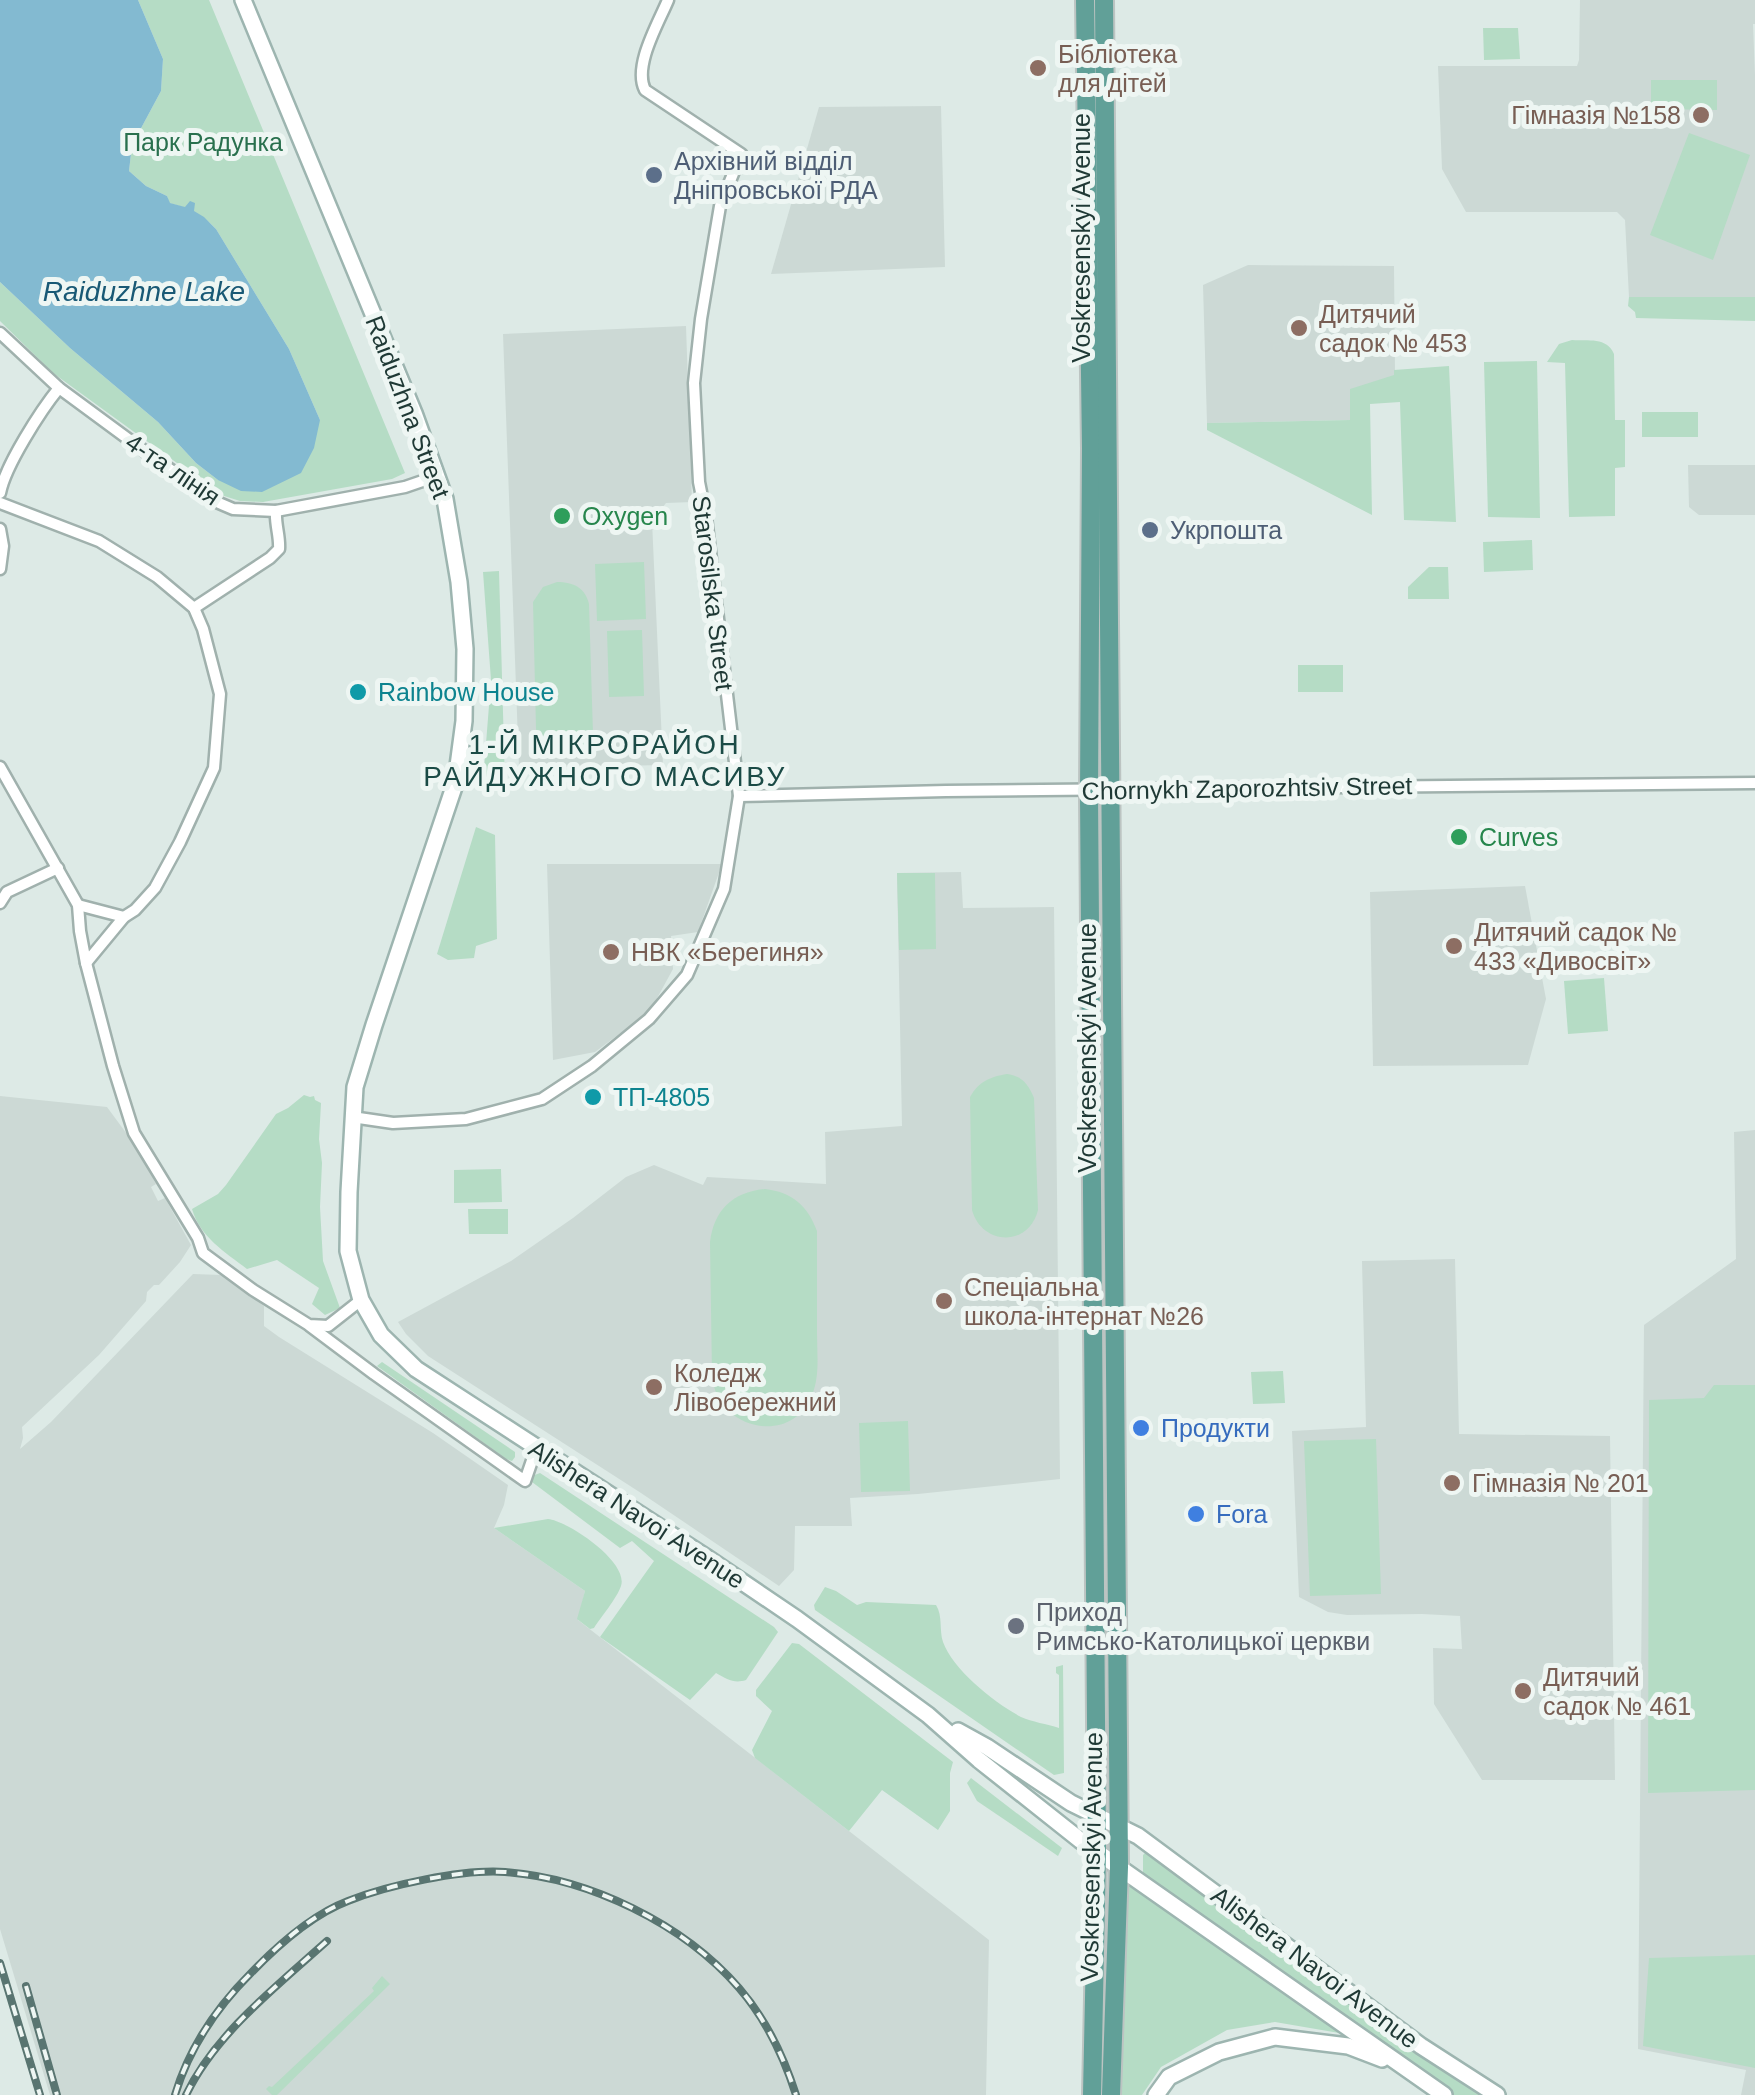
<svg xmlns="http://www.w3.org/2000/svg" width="1755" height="2095" font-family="Helvetica,sans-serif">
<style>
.built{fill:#ccd9d5}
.green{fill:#b5dcc5}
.water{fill:#83bad1}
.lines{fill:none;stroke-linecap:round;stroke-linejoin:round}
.street-casing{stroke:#a0b1ad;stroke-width:15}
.secondary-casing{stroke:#9db5b0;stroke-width:20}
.primary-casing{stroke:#bcc4c2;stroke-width:22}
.street{stroke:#fff;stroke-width:10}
.secondary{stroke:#fff;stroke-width:15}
.primary{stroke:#61a098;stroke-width:18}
.rail-casing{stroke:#597571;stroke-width:8}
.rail{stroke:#eef6f3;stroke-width:4;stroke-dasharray:11;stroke-linecap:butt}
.education-dot{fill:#8d6e63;stroke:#eef6f3;stroke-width:4}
.service-dot{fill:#5c6f8a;stroke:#eef6f3;stroke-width:4}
.leisure-dot{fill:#2e9e5b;stroke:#eef6f3;stroke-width:4}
.culture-dot{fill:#0f9aa8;stroke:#eef6f3;stroke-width:4}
.shop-dot{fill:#3f7fe0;stroke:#eef6f3;stroke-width:4}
.worship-dot{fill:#6b7280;stroke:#eef6f3;stroke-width:4}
.labels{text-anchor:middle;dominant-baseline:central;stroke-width:10;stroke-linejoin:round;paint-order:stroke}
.education-label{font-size:25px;fill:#785e54;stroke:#eef6f3;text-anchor:start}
.park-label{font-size:25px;fill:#29704e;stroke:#eef6f3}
.service-label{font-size:25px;fill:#4e5e75;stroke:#eef6f3;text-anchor:start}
.street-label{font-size:25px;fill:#1f3935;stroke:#eef6f3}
.leisure-label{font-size:25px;fill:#27864d;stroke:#eef6f3;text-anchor:start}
.culture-label{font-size:25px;fill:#0d838f;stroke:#eef6f3;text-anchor:start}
.shop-label{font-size:25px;fill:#366cbe;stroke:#eef6f3;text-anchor:start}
.worship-label{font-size:25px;fill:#5b616d;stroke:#eef6f3;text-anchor:start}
.water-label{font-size:28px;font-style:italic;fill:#195975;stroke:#eef6f3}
.neighbourhood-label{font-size:28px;letter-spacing:2.5px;fill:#1b4b46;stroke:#eef6f3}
</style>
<rect width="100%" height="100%" fill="#ddeae6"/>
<g class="built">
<polygon points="1580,0 1755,0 1755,24 1753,24 1755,75 1755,297 1629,297 1625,220 1617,212 1466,212 1442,169 1438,66 1577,66 1579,60"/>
<polygon points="941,106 945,267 771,274 819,107"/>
<polygon points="1248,265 1394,266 1395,375 1351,420 1207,423 1203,285"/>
<polygon points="686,326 692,502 666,503 652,521 663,765 519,768 503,334"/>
<polygon points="1688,465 1755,465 1755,515 1699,515 1689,507"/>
<polygon points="547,864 722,864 698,932 671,936 673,969 650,1011 595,1052 553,1060"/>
<polygon points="961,872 963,908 1054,907 1060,1479 918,1494 850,1498 852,1526 795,1526 794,1570 779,1586 641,1493 428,1356 406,1334 398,1322 511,1261 573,1218 626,1177 654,1165 703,1185 707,1177 826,1184 825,1132 902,1126 897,873"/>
<polygon points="1525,886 1546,999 1528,1065 1373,1066 1370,892"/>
<polygon points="0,1096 107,1107 135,1145 156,1184 151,1187 158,1201 165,1198 191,1245 180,1262 159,1285 154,1285 147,1292 146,1301 99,1355 22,1427 23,1438 20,1449 51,1422 193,1274 221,1275 264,1306 264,1326 279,1337 433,1433 508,1485 504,1505 494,1528 585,1591 578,1620 989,1940 986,2095 50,2095 0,1929"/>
<polygon points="1755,1130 1755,2095 1741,2095 1746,2070 1638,2049 1644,1325 1736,1259 1734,1132"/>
<polygon points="1455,1259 1459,1434 1610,1436 1615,1780 1482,1780 1434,1704 1433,1648 1462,1649 1460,1616 1422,1614 1347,1615 1328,1612 1299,1597 1292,1431 1366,1427 1362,1261"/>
</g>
<g class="green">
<path d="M138,0H209L405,473L392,479L263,502L240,501L221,495L53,373L0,321V282L70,348L158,422L196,463L218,480L320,420L289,349L216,229C202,214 189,208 169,203L167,196L146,186L129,171L132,145L161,91L163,59Z"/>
<polygon points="1483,28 1518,28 1520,59 1484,60"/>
<polygon points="1651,80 1717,80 1717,110 1651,109"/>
<polygon points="1689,133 1750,155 1713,260 1650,235"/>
<polygon points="1629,297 1755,297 1755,321 1636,318 1635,312 1628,306"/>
<path d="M1572,340C1588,341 1607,337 1614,354L1615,420H1625V467L1615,468V516L1569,517L1565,363L1547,362L1559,344Z"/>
<polygon points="1537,361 1540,518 1488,517 1484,362"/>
<polygon points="1449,366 1456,522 1404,520 1400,402 1370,404 1372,515 1207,430 1207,423 1350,420 1350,389 1394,375 1394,370"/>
<rect x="1642" y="412" width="56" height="25"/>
<polygon points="1532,540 1533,570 1484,572 1483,542"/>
<polygon points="644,562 646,619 597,621 595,564"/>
<polygon points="1429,567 1448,567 1449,599 1408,599 1408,587"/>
<polygon points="499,571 505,783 483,782 491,680 483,572"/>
<path d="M557,582C574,582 585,588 589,604L593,734L587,746C565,761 543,756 536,729L533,602L543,587Z"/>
<polygon points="642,630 644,696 609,697 607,631"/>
<rect x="1298" y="665" width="45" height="27"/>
<polygon points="476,827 495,835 497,939 476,946 474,958 448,960 437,954"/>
<polygon points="897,873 935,873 936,949 899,950"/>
<polygon points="1604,978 1608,1031 1568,1034 1564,981"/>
<path d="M1007,1074C1022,1076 1028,1084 1034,1098L1038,1210C1029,1247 982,1246 972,1210L970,1097C979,1081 990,1077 1007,1074Z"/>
<path d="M304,1095L310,1097L314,1096L315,1100L321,1103L319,1139L322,1163L320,1207L323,1261L340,1308L325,1315L312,1304L319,1288L277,1260L247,1269C225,1252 200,1237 192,1209L218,1194L226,1185L276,1114L288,1108Z"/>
<polygon points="501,1169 502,1202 454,1203 454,1170"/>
<path d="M765,1189C792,1192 808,1206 817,1231C817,1265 817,1299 817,1333C817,1354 820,1376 812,1395C792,1447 716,1430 712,1375L710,1242C714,1210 733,1192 765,1189Z"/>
<polygon points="468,1209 508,1209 508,1234 469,1234"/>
<polygon points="382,1362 515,1452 515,1457 512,1461 506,1459 377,1366"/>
<polygon points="1283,1371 1285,1403 1253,1404 1251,1372"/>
<polygon points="1714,1385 1755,1385 1755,1790 1648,1793 1649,1400 1704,1398"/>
<polygon points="908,1421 910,1491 861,1492 859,1423"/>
<polygon points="1376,1439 1381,1594 1310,1596 1304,1441"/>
<path d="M540,1473L774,1627L778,1632L746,1680C734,1684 727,1679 716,1673L690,1700L600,1637L654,1561L632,1541L620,1548L532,1482V1476Z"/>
<path d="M548,1519C568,1521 629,1562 621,1586C617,1598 601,1617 594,1628L590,1629L577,1619L585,1591L494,1528Z"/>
<path d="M825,1587L836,1591L857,1605L866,1602L936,1605C943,1616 939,1630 943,1642C953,1670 995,1703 1021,1717C1032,1722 1047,1724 1059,1728V1675L1056,1673V1667L1063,1665L1064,1773L1054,1775L815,1610L814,1605Z"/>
<polygon points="792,1643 799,1644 953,1762 950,1773 950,1811 938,1830 882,1790 849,1831 755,1758 752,1750 772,1711 756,1696 756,1690"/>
<polygon points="971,1778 1062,1848 1058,1856 977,1801 967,1783"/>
<polygon points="1145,1853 1416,2050 1484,2095 1453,2095 1143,1873 1143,1855"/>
<polygon points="1128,1882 1345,2034 1275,2022 1227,2030 1161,2067 1142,2095 1119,2095"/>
<polygon points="1755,1955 1755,2068 1643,2046 1649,1958"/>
<polygon points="382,1976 390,1984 277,2095 272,2095 266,2089 269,2086 272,2087 374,1991 372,1988"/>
</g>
<polygon class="water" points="0,0 138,0 163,59 161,91 132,145 129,171 146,186 167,196 170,203 185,207 190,201 195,203 194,211 204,217 216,229 289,349 320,420 314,448 301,473 262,492 241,491 218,480 196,463 158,422 70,348 0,282"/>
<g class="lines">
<defs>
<g id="street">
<polyline points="0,333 59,388 158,461 219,503 233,509 276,511 405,487 437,476"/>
<path d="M0,493C5,466 41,410 59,388"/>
<polyline points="0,503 99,541 157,577 194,608 203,629 220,694 214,768 180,842 155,888 135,910 124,917 86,963"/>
<polyline points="0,529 3,546 0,569"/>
<path d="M194,608L270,558L279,549C280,536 275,525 276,511"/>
<polyline points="0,767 78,905 80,931 86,963 113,1066 134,1133 198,1238 203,1253 253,1290 309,1325 328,1326 361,1300"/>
<polyline points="739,796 946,791 1755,783"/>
<polyline points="0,903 7,892 58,868"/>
<polyline points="78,905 124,917"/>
<path d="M352,1117L393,1123L466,1119L542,1099L592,1066L649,1019L687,975L724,889L739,796L706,517L699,482L694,383L701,319L720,206L741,154L645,90C633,66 658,24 668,0"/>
<polyline points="310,1326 374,1374 525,1481 536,1449"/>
</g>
<g id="secondary">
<polyline points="243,0 414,413 445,499 459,582 465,649 464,721 456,781 374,1025 355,1087 349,1192 348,1251 361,1300 381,1335 416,1369 707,1558 797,1619 928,1715 979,1760 1080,1840 1444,2095"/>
<polyline points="958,1731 987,1747 1071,1803 1138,1836 1421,2046 1497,2095"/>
<polyline points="1156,2095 1169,2077 1219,2052 1275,2037 1348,2046 1382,2059"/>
</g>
<g id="primary">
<polyline points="1085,0 1091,448 1089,795 1097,1852 1092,2095"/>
<polyline points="1104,0 1119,1867 1111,2095"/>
</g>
</defs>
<use href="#street" class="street-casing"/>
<use href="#secondary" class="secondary-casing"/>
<use href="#primary" class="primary-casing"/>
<use href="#street" class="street"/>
<use href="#secondary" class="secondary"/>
<use href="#primary" class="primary"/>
<defs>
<g id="rail">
<polyline points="0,1963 40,2095"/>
<polyline points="26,1986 57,2095"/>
<path d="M175,2095C189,2048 217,2007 251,1973C278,1945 311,1915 348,1901C388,1885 462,1869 505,1872C589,1878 684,1924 739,1988C765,2018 784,2057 796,2095"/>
<path d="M186,2095C215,2034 278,1985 327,1941"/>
</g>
</defs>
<use href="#rail" class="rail-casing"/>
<use href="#rail" class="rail"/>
</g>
<g class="education-dot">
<circle cx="1038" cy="68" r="10"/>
<circle cx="1701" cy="115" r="10"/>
<circle cx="1299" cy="328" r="10"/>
<circle cx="1454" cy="946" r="10"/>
<circle cx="611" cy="952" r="10"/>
<circle cx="944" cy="1301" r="10"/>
<circle cx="654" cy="1387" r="10"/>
<circle cx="1452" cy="1483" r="10"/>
<circle cx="1523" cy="1691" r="10"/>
</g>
<g class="service-dot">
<circle cx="654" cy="175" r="10"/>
<circle cx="1150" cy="530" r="10"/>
</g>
<g class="leisure-dot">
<circle cx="562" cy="516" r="10"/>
<circle cx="1459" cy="837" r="10"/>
</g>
<g class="culture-dot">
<circle cx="358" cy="692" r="10"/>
<circle cx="593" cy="1097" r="10"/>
</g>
<g class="shop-dot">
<circle cx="1141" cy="1428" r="10"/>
<circle cx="1196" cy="1514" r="10"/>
</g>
<circle class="worship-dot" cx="1016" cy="1626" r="10"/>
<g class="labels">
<g class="education-label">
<text x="1058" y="54">Бібліотека<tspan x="1058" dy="29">для дітей</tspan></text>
<text x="1681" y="115" text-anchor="end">Гімназія №158</text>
<text x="1319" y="314">Дитячий<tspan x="1319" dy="29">садок № 453</tspan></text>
<text x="1474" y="932">Дитячий садок №<tspan x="1474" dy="29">433 «Дивосвіт»</tspan></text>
<text x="631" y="952">НВК «Берегиня»</text>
<text x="964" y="1287">Спеціальна<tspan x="964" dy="29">школа-інтернат №26</tspan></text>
<text x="674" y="1373">Коледж<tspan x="674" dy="29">Лівобережний</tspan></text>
<text x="1472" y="1483">Гімназія № 201</text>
<text x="1543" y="1677">Дитячий<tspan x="1543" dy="29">садок № 461</tspan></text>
</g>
<g class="park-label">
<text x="203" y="142">Парк Радунка</text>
</g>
<g class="service-label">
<text x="674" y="161">Архівний відділ<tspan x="674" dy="29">Дніпровської РДА</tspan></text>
<text x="1170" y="530">Укрпошта</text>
</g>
<g class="street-label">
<text transform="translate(1081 238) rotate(-90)">Voskresenskyi Avenue</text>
<text transform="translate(408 407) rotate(69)">Raiduzhna Street</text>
<text transform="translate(173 469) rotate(34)">4-та лінія</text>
<text transform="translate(713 593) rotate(83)">Starosilska Street</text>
<text transform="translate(1247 788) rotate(-1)">Chornykh Zaporozhtsiv Street</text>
<text transform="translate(1087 1048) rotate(-90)">Voskresenskyi Avenue</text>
<text transform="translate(637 1514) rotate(33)">Alishera Navoi Avenue</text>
<text transform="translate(1091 1857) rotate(-89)">Voskresenskyi Avenue</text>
<text transform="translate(1315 1967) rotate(37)">Alishera Navoi Avenue</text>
</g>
<g class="leisure-label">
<text x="582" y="516">Oxygen</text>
<text x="1479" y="837">Curves</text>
</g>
<g class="culture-label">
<text x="378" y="692">Rainbow House</text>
<text x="613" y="1097">ТП-4805</text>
</g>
<g class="shop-label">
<text x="1161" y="1428">Продукти</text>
<text x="1216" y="1514">Fora</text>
</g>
<g class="worship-label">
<text x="1036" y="1612">Приход<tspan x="1036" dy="29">Римсько-Католицької церкви</tspan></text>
</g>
<g class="water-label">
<text x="144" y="291">Raiduzhne Lake</text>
</g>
<g class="neighbourhood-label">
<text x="605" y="744">1-Й МІКРОРАЙОН<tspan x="605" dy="32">РАЙДУЖНОГО МАСИВУ</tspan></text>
</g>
</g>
</svg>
